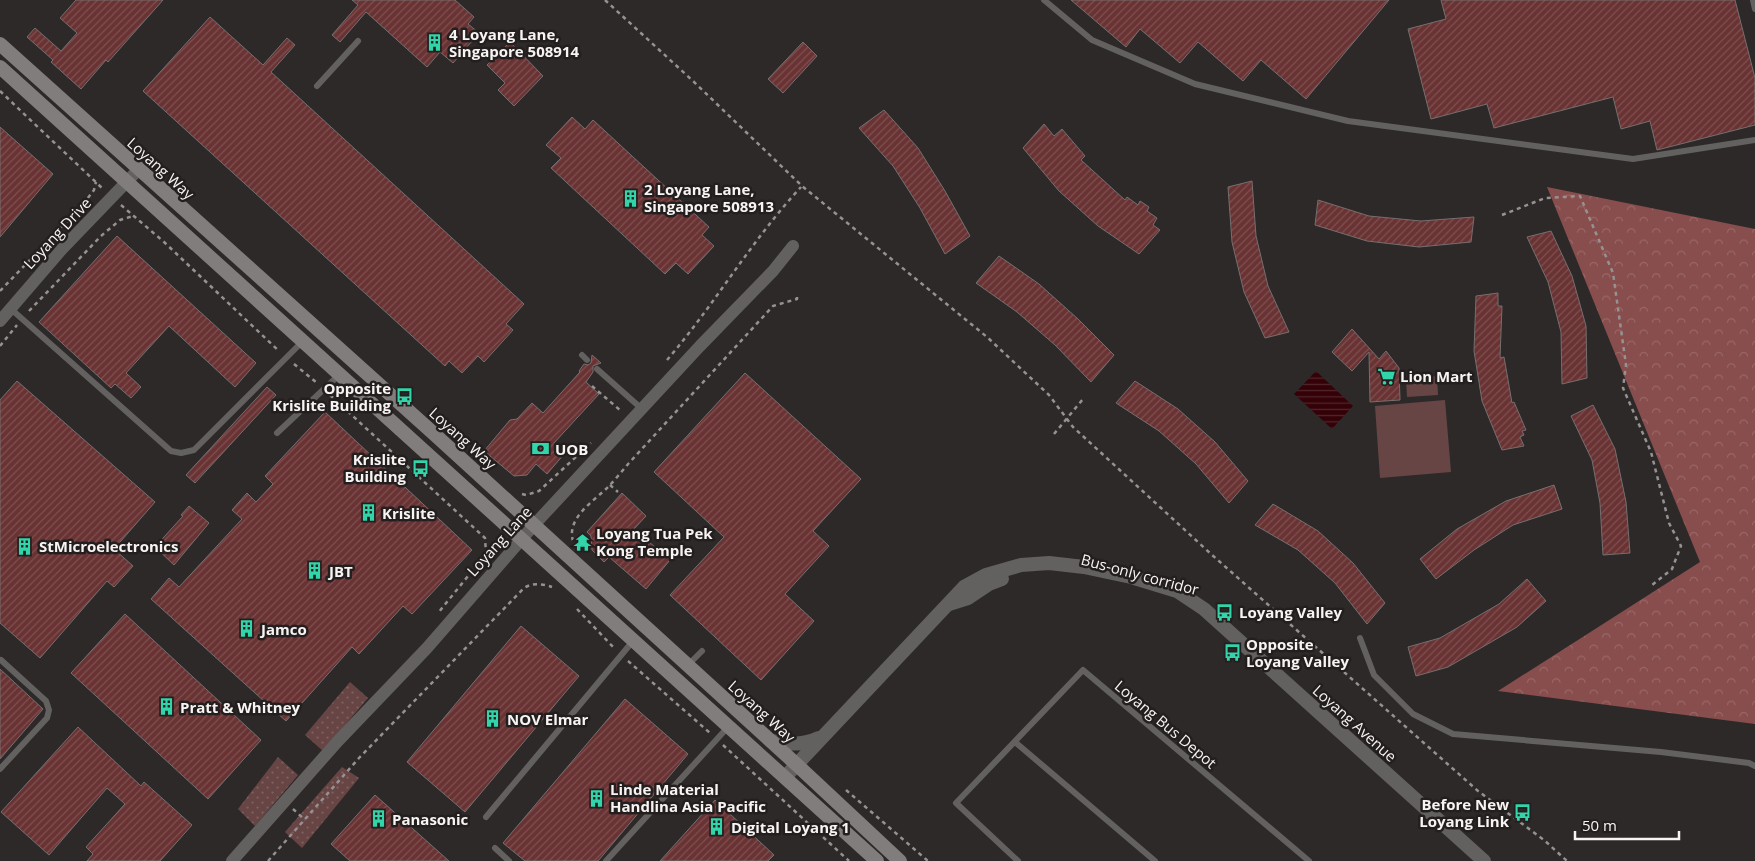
<svg xmlns="http://www.w3.org/2000/svg" width="1755" height="861" font-family="'Open Sans',sans-serif">
<style>
.grass{fill:url(#grass-dots)}
.forest{fill:url(#forest-crowns)}
.pitch{fill:#684545}
.water{fill:url(#water-rules)}
.building{fill:url(#building-hatch);stroke:#766f6f}
.lines{fill:none;stroke-linecap:round;stroke-linejoin:round}
.path{stroke:#979292;stroke-width:2.5;stroke-dasharray:4 4;stroke-linecap:butt}
.service{stroke:#636060;stroke-width:6}
.minor{stroke:#636060;stroke-width:12}
.tertiary{stroke:#636060;stroke-width:14}
.secondary{stroke:#827d7d;stroke-width:14}
.labels{text-anchor:middle;dominant-baseline:central;stroke-width:5;stroke-linejoin:round;paint-order:stroke}
.poi-label{font-size:15px;font-weight:bold;fill:#f8f4f4;stroke:#241f1f;text-anchor:start}
.street-label{font-size:15px;fill:#f8f4f4;stroke:#241f1f}
</style>
<defs>
<pattern id="grass-dots" width="8" height="8" patternUnits="userSpaceOnUse" patternTransform="scale(1.25)"><rect width="8" height="8" fill="#684545"/><path d="M2 2h.1M6 6h.1" fill="none" stroke="#7e6060" stroke-width="1.8" stroke-linecap="round"/></pattern>
<pattern id="forest-crowns" width="20" height="18" patternUnits="userSpaceOnUse" patternTransform="scale(1.25)"><rect width="20" height="18" fill="#884d4d"/><path d="M2 6a3 3 0 1 1 6 0M12 15a3 3 0 1 1 6 0" fill="none" stroke="#9a6767"/></pattern>
<pattern id="water-rules" width="6" height="5" patternUnits="userSpaceOnUse" patternTransform="scale(1.25)"><rect width="6" height="5" fill="#330107"/><path d="M0 2.5h6" fill="none" stroke="#51272c"/></pattern>
<pattern id="building-hatch" width="6" height="6" patternUnits="userSpaceOnUse" patternTransform="scale(1.25)"><rect width="6" height="6" fill="#693233"/><path d="M-1 1l2-2M0 6l6-6M5 7l2-2" fill="none" stroke="#7f5051"/></pattern>
</defs>
<rect width="100%" height="100%" fill="#2e2929"/>
<g class="grass">
<polygon points="350,682 368,698 323,751 305,735"/>
<polygon points="278,757 298,775 255,826 238,809"/>
<polygon points="342,767 359,778 302,848 285,832"/>
</g>
<polygon class="forest" points="1547,187 1755,229 1755,724 1498,691 1700,562"/>
<g class="pitch">
<polygon points="1437,376 1438,395 1407,397 1406,379"/>
<polygon points="1445,400 1451,472 1380,478 1375,406"/>
</g>
<polygon class="water" points="1316,371 1353,406 1332,429 1294,394"/>
<g class="building">
<polygon points="76,0 163,0 108,62 106,60 81,89 51,62 53,60 27,37 35,28 61,51 77,33 60,18"/>
<polygon points="352,0 455,0 474,17 468,24 479,33 453,63 440,52 427,67 366,12 340,42 332,35 358,5"/>
<polygon points="1071,0 1389,0 1306,99 1261,60 1243,81 1198,42 1180,63 1140,29 1126,47"/>
<polygon points="1441,0 1735,0 1755,78 1755,125 1657,150 1650,121 1621,129 1613,97 1494,128 1487,104 1431,119 1408,29 1446,19"/>
<polygon points="210,17 263,65 287,38 295,45 271,72 524,304 506,324 513,330 484,362 478,356 462,373 449,361 445,366 143,91"/>
<polygon points="510,42 543,76 514,106 498,90 505,83 487,65"/>
<polygon points="803,42 817,56 783,93 768,79"/>
<polygon points="884,110 918,148 945,191 970,236 945,254 920,208 893,166 859,128"/>
<polygon points="572,117 585,129 593,120 709,227 702,235 714,246 688,274 676,263 665,274 551,168 561,158 546,145"/>
<polygon points="1044,124 1054,136 1062,129 1085,156 1081,160 1125,200 1127,197 1138,205 1140,201 1149,207 1147,211 1157,218 1153,225 1160,230 1139,254 1098,226 1059,191 1023,148"/>
<polygon points="0,127 53,174 0,237"/>
<polygon points="1252,181 1256,236 1268,286 1289,332 1265,338 1244,292 1232,242 1228,187"/>
<polygon points="1318,200 1369,216 1421,221 1474,217 1471,242 1419,247 1367,241 1315,225"/>
<polygon points="1551,231 1572,276 1586,326 1587,378 1562,384 1561,332 1548,282 1527,237"/>
<polygon points="117,236 256,363 235,387 169,326 126,373 141,387 131,398 115,384 111,388 39,322"/>
<polygon points="999,256 1039,284 1078,319 1114,355 1091,382 1055,345 1017,312 976,283"/>
<polygon points="1498,293 1498,306 1502,306 1500,358 1504,357 1512,403 1514,402 1526,430 1522,431 1524,435 1520,437 1524,446 1502,450 1482,401 1474,351 1476,296"/>
<polygon points="1352,329 1379,359 1386,351 1399,368 1400,400 1370,402 1369,352 1352,371 1332,352"/>
<polygon points="592,355 601,363 593,366 593,372 586,382 599,394 554,443 565,453 547,474 536,464 527,475 514,476 484,451 510,420 517,419 532,403 543,413 580,372 579,371 584,364 588,365 591,363"/>
<polygon points="745,373 861,479 813,531 829,546 785,594 814,621 761,680 670,595 724,537 654,472"/>
<polygon points="17,381 155,502 114,549 133,566 114,587 107,581 40,658 0,623 0,400"/>
<polygon points="1135,381 1178,409 1215,442 1248,481 1229,503 1196,464 1159,431 1116,403"/>
<polygon points="267,387 276,395 195,483 186,475"/>
<polygon points="1593,405 1615,449 1626,502 1630,553 1603,555 1600,503 1592,460 1571,416"/>
<polygon points="325,412 472,550 412,614 403,606 359,654 352,647 286,721 151,599 169,578 179,587 242,519 232,510 247,493 256,502 273,484 265,476"/>
<polygon points="1554,485 1562,509 1513,525 1474,550 1436,579 1420,559 1457,529 1506,501"/>
<polygon points="622,493 646,516 634,529 670,560 646,589 609,557 604,562 592,550 591,536 587,532"/>
<polygon points="1273,504 1318,531 1353,563 1385,603 1367,624 1335,583 1298,550 1255,525"/>
<polygon points="189,506 209,523 174,565 155,547 183,516 181,515"/>
<polygon points="1527,579 1546,601 1517,627 1448,667 1416,676 1408,647 1440,638 1499,604"/>
<polygon points="125,614 261,740 208,799 71,673"/>
<polygon points="521,626 579,676 465,812 407,762"/>
<polygon points="0,669 43,709 0,759"/>
<polygon points="625,699 688,754 598,861 525,861 503,843"/>
<polygon points="78,727 141,786 144,782 192,825 160,861 87,861 93,854 86,847 125,804 107,788 49,855 1,812"/>
<polygon points="375,795 449,861 350,861 331,844"/>
<polygon points="715,800 774,855 768,861 660,861"/>
</g>
<g class="lines">
<g class="path">
<polyline points="605,0 693,81 802,186 987,337 1049,395 1073,427 1211,554 1478,791 1544,840 1567,861"/>
<polyline points="0,91 102,188"/>
<polyline points="121,205 164,242 279,351"/>
<polyline points="1502,215 1545,198 1580,196 1613,273 1626,365 1623,388 1651,452 1669,523 1681,546 1672,569 1652,585"/>
<polyline points="0,291 81,207 94,190 96,182"/>
<polyline points="29,311 101,236 120,220 133,216"/>
<polyline points="0,346 17,325"/>
<path d="M667,360C715,304 751,241 801,187"/>
<polyline points="294,364 317,383"/>
<polyline points="592,386 621,411"/>
<polyline points="330,395 485,538 486,554 438,613"/>
<polyline points="1054,434 1083,399"/>
<polyline points="568,454 574,458"/>
<polyline points="610,485 618,492"/>
<polyline points="522,494 526,495 539,491 591,443"/>
<path d="M573,541C566,518 594,501 608,487C615,480 622,471 629,463L773,306L797,299V294"/>
<polyline points="577,609 615,649"/>
<polyline points="628,661 710,733"/>
<polyline points="723,745 849,861"/>
<polyline points="846,790 928,861"/>
<polyline points="293,809 305,820"/>
<path d="M268,861L359,758L523,589C531,582 543,584 552,587"/>
</g>
<g class="service">
<polyline points="1044,0 1092,40 1195,84 1348,121 1633,159 1755,140"/>
<polyline points="1753,0 1755,9"/>
<polyline points="317,86 358,41"/>
<polyline points="11,309 171,451 181,453 194,450 303,341"/>
<polyline points="582,355 587,360"/>
<polyline points="597,369 642,409"/>
<polyline points="277,433 339,375"/>
<polyline points="1360,638 1374,675 1413,714 1453,734 1661,752 1749,763 1755,766"/>
<polyline points="688,665 702,651"/>
<polyline points="1015,742 1155,861"/>
<polyline points="0,769 47,718 49,710 46,701 1,660"/>
<polyline points="486,817 633,641"/>
<polyline points="495,848 509,861"/>
<polyline points="606,861 728,727"/>
<polyline points="1018,861 956,803 1083,670 1309,861"/>
</g>
<g class="minor">
<polyline points="0,321 62,249 139,169"/>
<polyline points="232,861 338,741 427,648 534,525 700,346 773,271 793,246"/>
</g>
<g class="tertiary">
<polyline points="949,604 968,598 989,584 1002,579"/>
<path d="M771,741C791,744 801,746 819,738"/>
<polyline points="785,777 964,587 986,575 1021,565 1049,563 1084,567 1131,577 1177,591 1204,609 1484,861"/>
</g>
<g class="secondary">
<polyline points="0,44 432,432 796,764 900,861"/>
<polyline points="0,67 877,861"/>
</g>
</g>
<defs>
<symbol id="building-bare" viewBox="-9 -9 18 18"><path d="M-4-6H4V6H1V3H-1V6H-4ZM-2.5-4.3h1.7v1.8h-1.7ZM.8-4.3h1.7v1.8H.8ZM-2.5-1h1.7V.8h-1.7ZM.8-1h1.7V.8H.8Z" fill="#32d4a9" stroke="#241f1f" stroke-width="2.5" paint-order="stroke"/></symbol>
<symbol id="supermarket-bare" viewBox="-9 -9 18 18"><path d="M-6-5.5h2.5l.6 2H6L4.5 2H-2.5L-4.4-4H-6ZM-1.5 3.2a1.3 1.3 0 1 0 .1 0ZM3 3.2a1.3 1.3 0 1 0 .1 0Z" fill="#32d4a9" stroke="#241f1f" stroke-width="2.5" paint-order="stroke"/></symbol>
<symbol id="bus-bare" viewBox="-9 -9 18 18"><path d="M-5-6H5V4H4V6H2V4H-2V6H-4V4H-5ZM-3.5-4V0h7V-4ZM-3.5 1.2v1.5H-2V1.2ZM2 1.2v1.5H3.5V1.2Z" fill="#32d4a9" stroke="#241f1f" stroke-width="2.5" paint-order="stroke"/></symbol>
<symbol id="bank-bare" viewBox="-9 -9 18 18"><path d="M-6-4H6V4H-6ZM0-2.3a2.3 2.3 0 1 0 0 4.6a2.3 2.3 0 1 0 0-4.6Z" fill="#32d4a9" stroke="#241f1f" stroke-width="2.5" paint-order="stroke"/></symbol>
<symbol id="temple-bare" viewBox="-9 -9 18 18"><path d="M0-6L5-2H3V0L6.5 2.5H4V6H1.5V3h-3V6H-4V2.5H-6.5L-3 0V-2H-5Z" fill="#32d4a9" stroke="#241f1f" stroke-width="2.5" paint-order="stroke"/></symbol>
</defs>
<g fill-rule="evenodd">
<use href="#building-bare" x="422" y="30" width="25" height="25"/>
<use href="#building-bare" x="618" y="186" width="25" height="25"/>
<use href="#supermarket-bare" x="1374" y="364" width="25" height="25"/>
<use href="#bus-bare" x="392" y="384" width="25" height="25"/>
<use href="#bank-bare" x="528" y="436" width="25" height="25"/>
<use href="#bus-bare" x="408" y="456" width="25" height="25"/>
<use href="#building-bare" x="356" y="500" width="25" height="25"/>
<use href="#temple-bare" x="570" y="530" width="25" height="25"/>
<use href="#building-bare" x="12" y="534" width="25" height="25"/>
<use href="#building-bare" x="302" y="558" width="25" height="25"/>
<use href="#bus-bare" x="1212" y="600" width="25" height="25"/>
<use href="#building-bare" x="234" y="616" width="25" height="25"/>
<use href="#bus-bare" x="1220" y="640" width="25" height="25"/>
<use href="#building-bare" x="154" y="694" width="25" height="25"/>
<use href="#building-bare" x="480" y="706" width="25" height="25"/>
<use href="#building-bare" x="584" y="786" width="25" height="25"/>
<use href="#bus-bare" x="1510" y="800" width="25" height="25"/>
<use href="#building-bare" x="366" y="806" width="25" height="25"/>
<use href="#building-bare" x="704" y="814" width="25" height="25"/>
</g>
<g class="labels">
<g class="poi-label">
<text x="449" y="34">4 Loyang Lane,<tspan x="449" dy="17">Singapore 508914</tspan></text>
<text x="644" y="189">2 Loyang Lane,<tspan x="644" dy="17">Singapore 508913</tspan></text>
<text x="1400" y="376">Lion Mart</text>
<text x="391" y="388" text-anchor="end">Opposite<tspan x="391" dy="17">Krislite Building</tspan></text>
<text x="555" y="449">UOB</text>
<text x="406" y="459" text-anchor="end">Krislite<tspan x="406" dy="17">Building</tspan></text>
<text x="382" y="513">Krislite</text>
<text x="596" y="533">Loyang Tua Pek<tspan x="596" dy="17">Kong Temple</tspan></text>
<text x="39" y="546">StMicroelectronics</text>
<text x="329" y="571">JBT</text>
<text x="1239" y="612">Loyang Valley</text>
<text x="261" y="629">Jamco</text>
<text x="1246" y="644">Opposite<tspan x="1246" dy="17">Loyang Valley</tspan></text>
<text x="180" y="707">Pratt &amp; Whitney</text>
<text x="507" y="719">NOV Elmar</text>
<text x="610" y="789">Linde Material<tspan x="610" dy="17">Handlina Asia Pacific</tspan></text>
<text x="1509" y="804" text-anchor="end">Before New<tspan x="1509" dy="17">Loyang Link</tspan></text>
<text x="392" y="819">Panasonic</text>
<text x="731" y="827">Digital Loyang 1</text>
</g>
<g class="street-label">
<text transform="translate(161 168) rotate(42)">Loyang Way</text>
<text transform="translate(57 233) rotate(-47)">Loyang Drive</text>
<text transform="translate(463 438) rotate(42)">Loyang Way</text>
<text transform="translate(499 541) rotate(-48)">Loyang Lane</text>
<text transform="translate(1140 574) rotate(15)">Bus-only corridor</text>
<text transform="translate(762 711) rotate(42)">Loyang Way</text>
<text transform="translate(1355 723) rotate(42)">Loyang Avenue</text>
<text transform="translate(1166 724) rotate(40)">Loyang Bus Depot</text>
</g>
</g>
<path d="M1575 831v8h104v-8" fill="none" stroke="#f8f4f4" stroke-width="2.5"/>
<text x="1582" y="831" font-size="15" fill="#f8f4f4" stroke="#241f1f" stroke-width="4" paint-order="stroke">50 m</text>
</svg>
